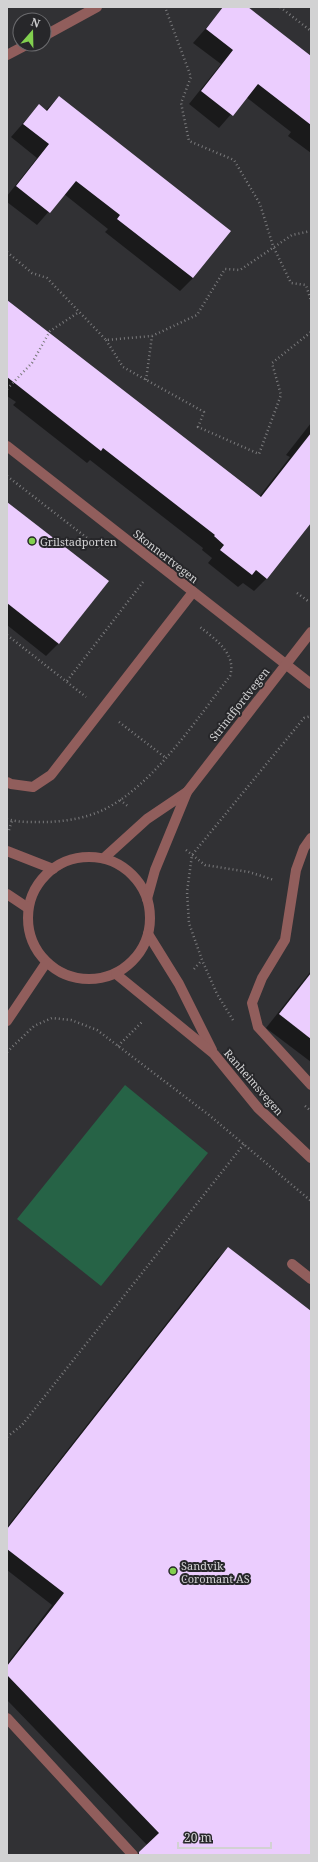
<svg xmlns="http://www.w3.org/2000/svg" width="318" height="1862" font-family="'Noto Serif',serif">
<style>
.green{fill:#266346}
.shadow{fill:#0007}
.building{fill:#ebcdfe}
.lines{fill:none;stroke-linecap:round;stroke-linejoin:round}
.path{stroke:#7b7b7d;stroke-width:2.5;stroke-dasharray:1 3;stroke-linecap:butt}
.minor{stroke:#915e5c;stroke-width:10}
.poi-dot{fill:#82d04f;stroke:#27272a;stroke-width:1.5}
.labels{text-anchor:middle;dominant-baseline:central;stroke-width:4;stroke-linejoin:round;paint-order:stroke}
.poi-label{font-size:11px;fill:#d2d2d3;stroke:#27272a;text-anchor:start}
.street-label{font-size:11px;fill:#d2d2d3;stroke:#27272a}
</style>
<rect width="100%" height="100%" fill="#313134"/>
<polygon class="green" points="125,1085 208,1153 101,1286 17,1219"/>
<g class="shadow">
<polygon points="237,7 247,7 311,57 311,153 288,136 291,132 246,97 219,128 189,104 221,64 193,43 221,11"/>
<polygon points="59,97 193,278 180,291 105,232 108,229 64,194 37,225 7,202 7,196 37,158 11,137 39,105 46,110"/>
<polygon points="7,301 259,497 290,457 286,455 311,423 311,521 267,578 254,591 243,583 238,587 208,563 212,558 202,550 203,548 90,460 87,463 13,405 16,402 7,396"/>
<polygon points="7,503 107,581 58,644 46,656 7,625"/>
<polygon points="311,971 311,1062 266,1028"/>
<polygon points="228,1248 311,1313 311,1855 137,1855 147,1845 7,1700 7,1664 52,1605 7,1570 7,1527 216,1260"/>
</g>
<g class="building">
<polygon points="223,7 248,7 311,56 311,125 258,84 233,116 201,91 233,50 206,29"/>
<polygon points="59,96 231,231 193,278 117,219 120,215 76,181 50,213 16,186 49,144 23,124 39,104 47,111"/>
<polygon points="7,300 261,497 311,433 311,523 267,579 256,570 252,575 220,550 224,545 214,536 215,535 103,448 101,451 7,377"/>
<polygon points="7,502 109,581 59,644 7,603"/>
<polygon points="311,973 311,1039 279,1014"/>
<polygon points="228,1247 311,1311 311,1855 139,1855 139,1852 159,1833 7,1675 7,1666 64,1593 7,1549 7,1529"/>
</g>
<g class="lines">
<g class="path">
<polyline points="280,7 311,31"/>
<polyline points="166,10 191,77 181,103 189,141 234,160 260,204 273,246 291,283 306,285 311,301"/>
<polyline points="7,252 32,273 47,278 106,340 152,336 197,315 225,269 240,270 292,235 311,231"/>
<polyline points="106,340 123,367 204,412 198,427 259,454 281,395 272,363 311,332"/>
<polyline points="146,380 152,336"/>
<polyline points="7,389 32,363 50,331 79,312"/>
<polyline points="7,476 100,548"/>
<polyline points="297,593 308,601"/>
<polyline points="7,635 86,697"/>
<polyline points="67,681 143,582"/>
<polyline points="119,722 166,758"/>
<polyline points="120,800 129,807"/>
<path d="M7,819C19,823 36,822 49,822C67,821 86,818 103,810C153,786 196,720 230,676C237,654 215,639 200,627"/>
<polyline points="9,830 12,821"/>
<polyline points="186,850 205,865 249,872 274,880"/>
<polyline points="194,969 202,960"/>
<polyline points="233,1020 217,994 202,960 189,923 187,892 192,855 304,718 311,716"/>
<polyline points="118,1046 142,1022"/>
<polyline points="7,1052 34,1026 52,1018 71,1020 97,1030 209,1115 311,1201"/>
<polyline points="305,1106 311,1111"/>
<polyline points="7,1437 22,1425 244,1144"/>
</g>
<g class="minor">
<polyline points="44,36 97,7"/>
<polyline points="7,55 28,44"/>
<polyline points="7,446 311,684"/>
<polyline points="7,782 11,784 33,787 51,775 193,592"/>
<polyline points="311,838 304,848 296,870 285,940 262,978 252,1003 258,1027 311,1085"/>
<polyline points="7,851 53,869"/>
<circle cx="89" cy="918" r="61"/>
<polyline points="104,858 147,819 187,792"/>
<polyline points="7,894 28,908"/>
<polyline points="147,899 155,870 187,792 311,632"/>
<polyline points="148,934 179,984 212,1050"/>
<polyline points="116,974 214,1054 258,1108 311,1158"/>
<polyline points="7,1021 46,963"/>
<polyline points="292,1264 311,1279"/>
<polyline points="7,1718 133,1855"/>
</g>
</g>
<g class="poi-dot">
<circle cx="32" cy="541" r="4"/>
<circle cx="173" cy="1571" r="4"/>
</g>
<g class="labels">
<g class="poi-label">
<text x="40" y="541">Grilstadporten</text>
<text x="181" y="1565">Sandvik<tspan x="181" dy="13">Coromant AS</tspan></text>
</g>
<g class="street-label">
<text transform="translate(166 556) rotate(38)">Skonnertvegen</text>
<text transform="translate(239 704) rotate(-52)">Strindfjordvegen</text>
<text transform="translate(254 1082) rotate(49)">Ranheimsvegen</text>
</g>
</g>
<rect width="318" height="1862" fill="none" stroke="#d2d2d3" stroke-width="16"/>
<g transform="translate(32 32) rotate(20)"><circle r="19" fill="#27272a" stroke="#6b6b6e"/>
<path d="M0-3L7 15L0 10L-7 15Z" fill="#82d04f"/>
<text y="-6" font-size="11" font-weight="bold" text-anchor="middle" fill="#d2d2d3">N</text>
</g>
<path d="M178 1842v6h93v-6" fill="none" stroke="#d2d2d3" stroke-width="2"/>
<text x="184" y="1842" font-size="12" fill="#d2d2d3" stroke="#27272a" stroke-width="3" paint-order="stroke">20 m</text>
</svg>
